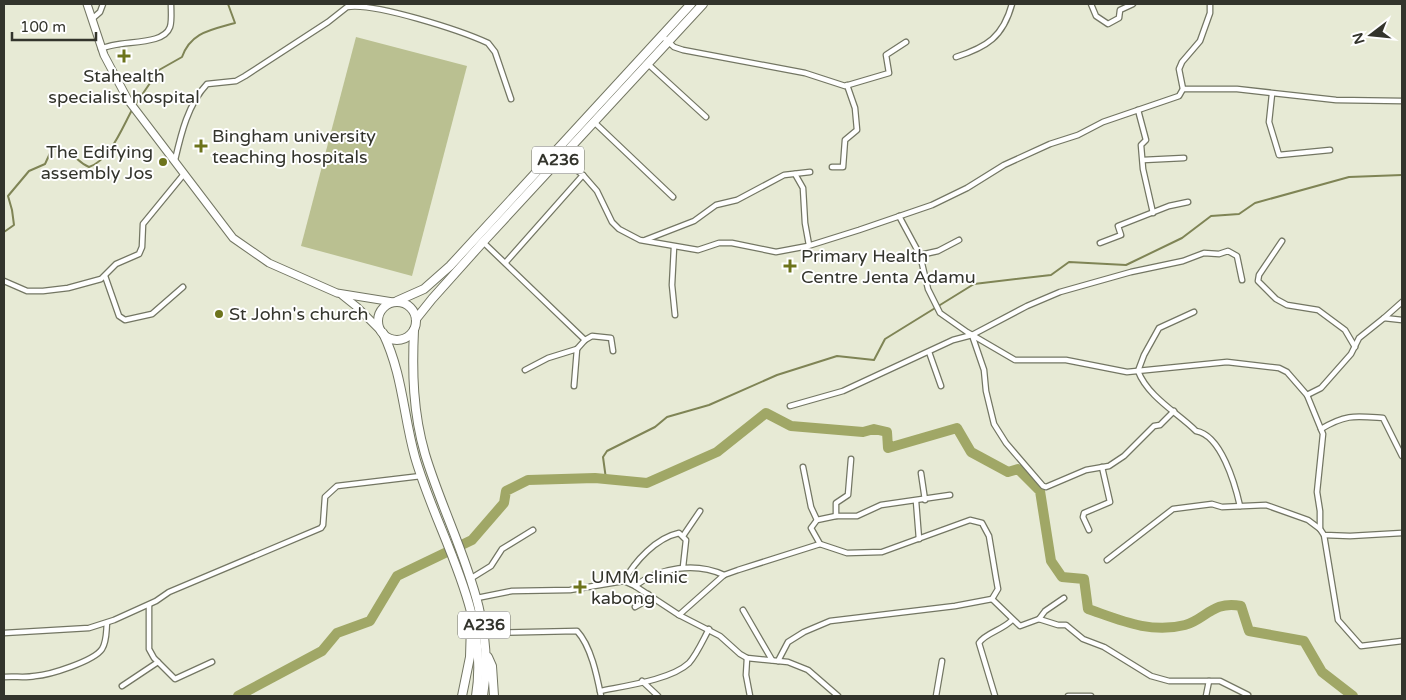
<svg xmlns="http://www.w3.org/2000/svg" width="1406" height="700" font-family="'Varela Round',sans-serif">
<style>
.green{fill:#bac091}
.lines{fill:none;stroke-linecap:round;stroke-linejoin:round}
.stream{stroke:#7f8455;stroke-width:2}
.river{stroke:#a0a766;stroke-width:10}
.street-casing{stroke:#737663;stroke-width:7}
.primary-casing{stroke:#737663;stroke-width:9}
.highway-casing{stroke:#737663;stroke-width:10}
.street{stroke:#fff;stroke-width:4.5}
.primary{stroke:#fff;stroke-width:7}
.highway{stroke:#fff;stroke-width:8}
.poi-dot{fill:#6d741c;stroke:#fff;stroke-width:2}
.labels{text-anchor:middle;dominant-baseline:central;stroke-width:4;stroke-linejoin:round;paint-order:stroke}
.shield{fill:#fff;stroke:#70716b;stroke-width:1}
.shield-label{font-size:16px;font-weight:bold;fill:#33342c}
.poi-label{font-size:18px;fill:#33342c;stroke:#fff;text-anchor:start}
</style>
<rect width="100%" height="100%" fill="#e7ead5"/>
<polygon class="green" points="356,37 467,66 412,276 301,246"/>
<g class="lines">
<g class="stream">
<path d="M135,105L159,70L182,57C191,32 211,30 235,23L228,4"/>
<path d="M4,232L14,225L12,210L8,196L29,171L45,164L51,151L56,148C76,152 75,161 89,167C110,160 122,128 132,110"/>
<polyline points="606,479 603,457 607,451 655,427 667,417 709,405 777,375 837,356 874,360 885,339 974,284 1051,275 1069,262 1126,265 1182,238 1211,216 1239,214 1255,203 1349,177 1402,175"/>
</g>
<path class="river" d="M238,696L322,651L337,633L370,621L397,576L472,540L504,503L506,491L528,480L595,478L647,483L717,452L766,413L791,426L863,432L874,429L887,432L888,448L957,428L971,452L1008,472L1018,469L1040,491L1051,561L1062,577L1084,579L1088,609C1120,620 1150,634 1185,625C1205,620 1213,600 1241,606L1249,631L1304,641L1322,672L1353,696"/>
<defs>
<g id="street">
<polyline points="1091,4 1096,16 1108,24 1119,18 1120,10 1133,4"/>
<polyline points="92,19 100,12 103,4"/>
<polyline points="661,35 674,47 683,50 805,73 845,86 889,73 886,55 906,42"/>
<path d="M101,49C119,39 163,47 170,27C172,21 171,11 171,4"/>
<path d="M956,57C987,47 1003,37 1012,4"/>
<polyline points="648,64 706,117"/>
<polyline points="1183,89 1237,89 1336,100 1402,101"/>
<polyline points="1272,94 1269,122 1279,155 1330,150"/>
<polyline points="1138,110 1146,140 1141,145 1143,169 1153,213"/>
<polyline points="594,122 673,197"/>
<polyline points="560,158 583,175 597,191 612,222 619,229 640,240 698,250 719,243 732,243 776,252 808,246 859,230 932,205 967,188 1004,165 1050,144 1078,135 1103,122 1179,96 1183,89 1179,69 1182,62 1200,41 1210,13 1210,4"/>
<path d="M175,160C181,134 188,104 207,84L236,81L245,76L328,22L347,7C374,2 462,31 488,43L495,52L511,99"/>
<polyline points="1143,160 1184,158"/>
<polyline points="832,167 843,167 845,140 857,130 855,108 847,85"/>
<polyline points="795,174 803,188 805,223 809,245"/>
<polyline points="899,216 920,255 928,289 940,313 967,332 1015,360 1066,360 1127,372 1227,362 1279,368 1287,372 1307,395 1323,434 1317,492 1320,511 1320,529 1324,535 1350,536 1402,533"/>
<polyline points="645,240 694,221 716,205 737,200 784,175 810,172"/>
<polyline points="1282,241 1259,275 1258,281 1276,299 1287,305 1318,310 1345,330 1355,347"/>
<polyline points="483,242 585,340"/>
<polyline points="1100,243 1121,235 1118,226 1169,206 1188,202"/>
<polyline points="674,247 672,285 675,315"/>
<polyline points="920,255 938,251 959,240"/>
<polyline points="506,262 583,175"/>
<polyline points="105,276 119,316 125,320 152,314 183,287"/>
<polyline points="4,281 27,291 43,291 68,288 101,279 116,264 139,254 142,247 143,224 184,174"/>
<path d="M1194,312L1159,328L1144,355L1138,371C1148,397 1178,413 1196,431C1221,435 1235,484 1240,506"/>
<polyline points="1384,318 1402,302"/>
<polyline points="972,335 984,370 986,391 994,424 1006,443 1043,486 1046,487 1086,470 1109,466 1124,456 1154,426 1160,425 1174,411"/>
<polyline points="929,352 941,386"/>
<polyline points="525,370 548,358 577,349 585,340 592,336 611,338 613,351"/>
<polyline points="574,386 577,349"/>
<polyline points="1307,395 1321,388 1351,354 1359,338 1384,318 1402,320"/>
<polyline points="790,406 843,391 953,340 972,335 1027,306 1060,292 1131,272 1183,261 1204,253 1219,254 1228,251 1237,256 1242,280"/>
<path d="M1321,429C1346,414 1355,416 1383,418L1402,456"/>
<polyline points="803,467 811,507 817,520"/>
<polyline points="921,473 925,500"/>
<polyline points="916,501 919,539"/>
<polyline points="836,516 836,503 848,495 851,459"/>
<polyline points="1089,530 1083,517 1084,513 1110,502 1102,467"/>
<polyline points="1324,535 1338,620 1361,646 1402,641"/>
<polyline points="683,536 700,511"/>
<polyline points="820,544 811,528 817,520 836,516 857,516 881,505 950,495"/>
<polyline points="1107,560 1173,509 1212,504 1222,507 1266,505 1308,520 1320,529"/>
<polyline points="470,579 491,566 502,549 533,530"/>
<path d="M624,581C635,561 656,538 679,533L686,540L683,567"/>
<path d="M635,586C660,567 696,562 724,575"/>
<polyline points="477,598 512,591 570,590 624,581 635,586 679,615 720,636 740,654 747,658 788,662 808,670 838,696"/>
<polyline points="149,605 149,649 154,658 175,679 212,662"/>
<polyline points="635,607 644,602 648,594"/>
<polyline points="743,610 772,660"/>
<polyline points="679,615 724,575 738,570 820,544 847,553 882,552 970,520 982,523 989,536 996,578 998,589 992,599"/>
<polyline points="1039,619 1045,611 1064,598"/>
<polyline points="4,633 89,628 114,620 156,601 169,592 321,528 323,525 325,497 337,486 421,476"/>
<path d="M485,633L577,631C591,646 597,676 601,696"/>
<polyline points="747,658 746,675 750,696"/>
<polyline points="778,661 788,642 804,632 830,621 955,606 992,599 1020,626 1039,619 1058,625 1066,625 1083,639 1104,647 1151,676 1169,681 1209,681 1206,696"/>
<path d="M4,677C14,676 25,678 35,676C50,675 94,661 102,649C107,641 106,632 107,623"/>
<polyline points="642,681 658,696"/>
<polyline points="1209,681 1220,681 1248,695"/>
<polyline points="122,686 158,662"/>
<path d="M600,691C624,686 671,680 689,663C697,654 703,640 709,629"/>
<polyline points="936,696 942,661"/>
<path d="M995,696L979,643C985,633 1003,630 1012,620"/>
<polyline points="1068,696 1091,696"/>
</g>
<g id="primary">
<polyline points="87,4 104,55 128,100 233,238 269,263 337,293 393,302"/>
<polyline points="342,295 357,307 381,331"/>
</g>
<g id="highway">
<polyline points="397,301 424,289 450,266 691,4"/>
<circle cx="397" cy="321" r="19"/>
<polyline points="416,319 432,299 483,242 703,4"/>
<path d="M414,330C412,372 413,413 425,454C449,534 498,610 483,696"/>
<path d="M383,333C403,375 403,414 415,457C438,537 490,611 476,696"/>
<polyline points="488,657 492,666 494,696"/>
<polyline points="462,696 470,657 471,624"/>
</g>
</defs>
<use href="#street" class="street-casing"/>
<use href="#primary" class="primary-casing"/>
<use href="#highway" class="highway-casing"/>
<use href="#street" class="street"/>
<use href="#primary" class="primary"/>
<use href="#highway" class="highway"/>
</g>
<g class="poi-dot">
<path d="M121.5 48.5h5v5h5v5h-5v5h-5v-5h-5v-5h5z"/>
<path d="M198.5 138.5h5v5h5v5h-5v5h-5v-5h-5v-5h5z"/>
<circle cx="163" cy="162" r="5"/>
<path d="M787.5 258.5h5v5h5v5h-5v5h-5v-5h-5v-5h5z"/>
<circle cx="219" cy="314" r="5"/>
<path d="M577.5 579.5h5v5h5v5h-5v5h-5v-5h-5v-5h5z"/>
</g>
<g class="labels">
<g class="shield">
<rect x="532" y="146.5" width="52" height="27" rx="4"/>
<rect x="458" y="611.5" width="52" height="27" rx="4"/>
</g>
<g class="shield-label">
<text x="558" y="160">A236</text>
<text x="484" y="625">A236</text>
</g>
<g class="poi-label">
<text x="124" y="76" text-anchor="middle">Stahealth<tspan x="124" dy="21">specialist hospital</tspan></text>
<text x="212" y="136">Bingham university<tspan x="212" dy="21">teaching hospitals</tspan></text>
<text x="153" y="152" text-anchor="end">The Edifying<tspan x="153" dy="21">assembly Jos</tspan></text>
<text x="801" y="256">Primary Health<tspan x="801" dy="21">Centre Jenta Adamu</tspan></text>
<text x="229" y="314">St John's church</text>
<text x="591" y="577">UMM clinic<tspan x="591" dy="21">kabong</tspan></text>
</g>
</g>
<rect width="1406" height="700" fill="none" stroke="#33342c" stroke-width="10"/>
<g transform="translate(1371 35) rotate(254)" stroke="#ffffff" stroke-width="4" paint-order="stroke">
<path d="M0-4L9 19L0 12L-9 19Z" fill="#33342c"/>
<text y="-8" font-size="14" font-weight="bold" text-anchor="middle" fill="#33342c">N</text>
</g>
<path d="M12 32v8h84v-8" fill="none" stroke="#33342c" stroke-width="2.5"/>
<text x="20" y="32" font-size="15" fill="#33342c" stroke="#ffffff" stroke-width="4" paint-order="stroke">100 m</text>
</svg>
